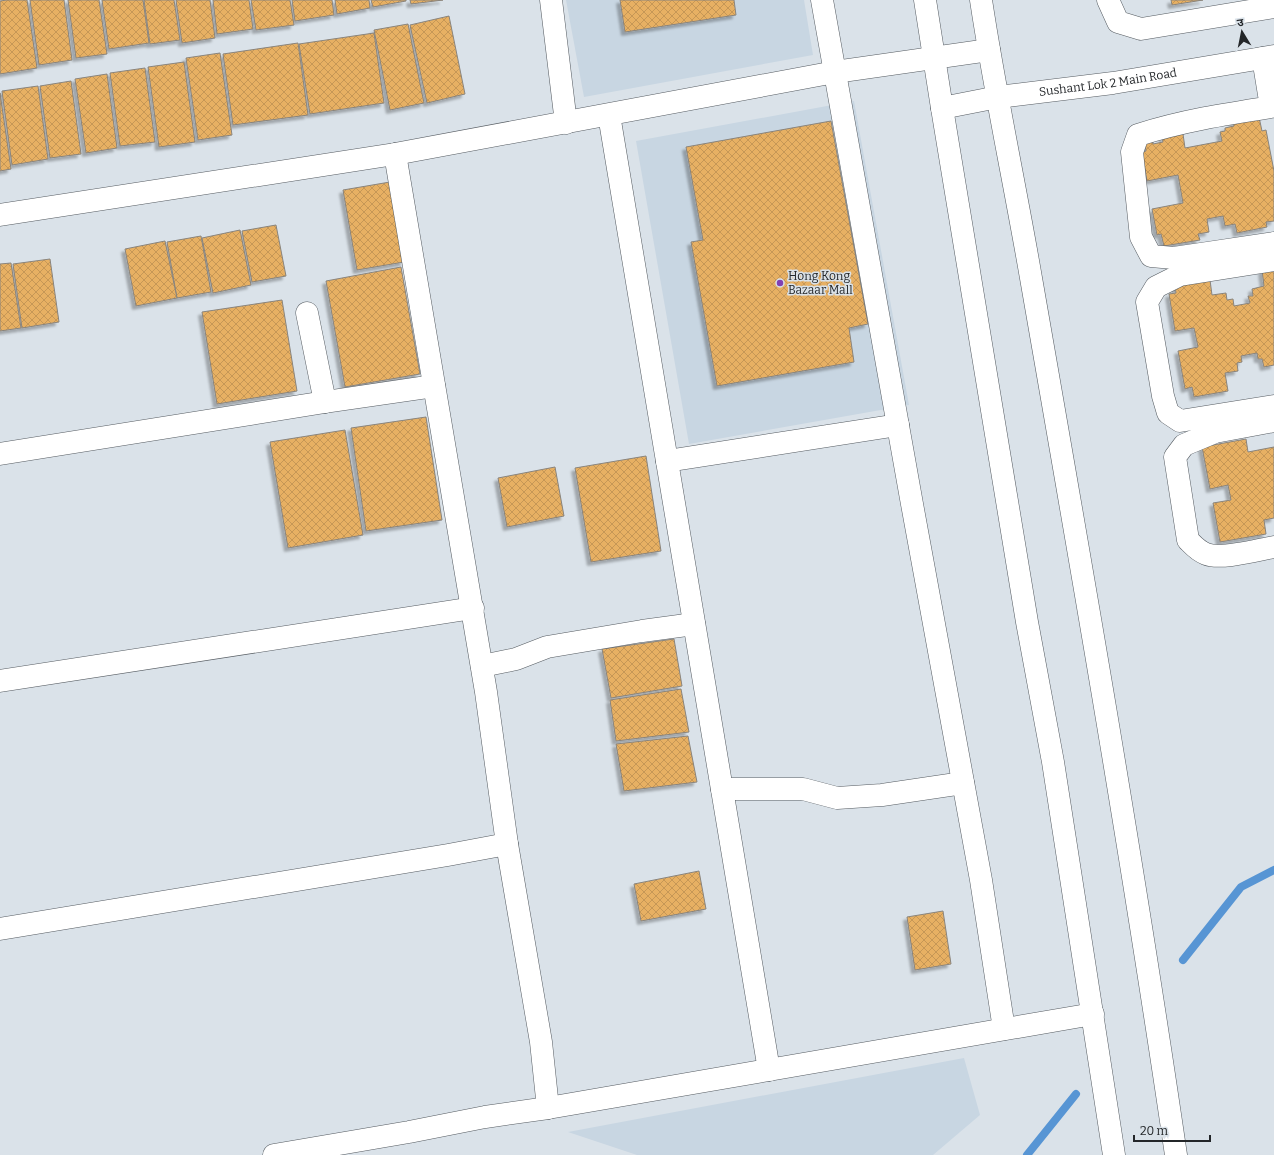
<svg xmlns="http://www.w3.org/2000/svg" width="1274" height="1155" font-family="Bitter,'Noto Sans Devanagari',serif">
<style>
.built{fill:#c8d6e2}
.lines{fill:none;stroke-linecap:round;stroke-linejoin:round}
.stream{stroke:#5795d4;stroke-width:8}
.building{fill:url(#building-cross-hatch);stroke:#89847d;filter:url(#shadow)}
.minor-casing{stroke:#555b61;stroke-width:23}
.tertiary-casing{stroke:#555b61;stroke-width:23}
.secondary-casing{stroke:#555b61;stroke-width:23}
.minor{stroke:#fff;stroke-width:22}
.tertiary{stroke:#fff;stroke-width:22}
.secondary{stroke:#fff;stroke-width:22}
.poi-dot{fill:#8040b4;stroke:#dae2e9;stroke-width:1.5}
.labels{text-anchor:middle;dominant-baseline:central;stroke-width:3;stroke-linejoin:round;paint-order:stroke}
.street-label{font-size:12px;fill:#232629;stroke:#dae2e9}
.poi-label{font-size:12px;fill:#232629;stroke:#dae2e9;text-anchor:start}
</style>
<defs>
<pattern id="building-cross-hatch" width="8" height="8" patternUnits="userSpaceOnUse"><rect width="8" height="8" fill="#e7b063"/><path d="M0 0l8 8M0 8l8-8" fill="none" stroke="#c69756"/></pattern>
<filter id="shadow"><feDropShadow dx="-3.5" dy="3.5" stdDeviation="1" flood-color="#0004"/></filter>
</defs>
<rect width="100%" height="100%" fill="#dae2e9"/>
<g class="built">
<polygon points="566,0 804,0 813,55 584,97"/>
<polygon points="854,101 909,405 689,444 636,141"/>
<polygon points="964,1058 980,1115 933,1155 637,1155 568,1132"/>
</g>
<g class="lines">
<g class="stream">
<polyline points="1183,960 1241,887 1274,870"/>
<polyline points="1027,1155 1076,1094"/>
</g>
</g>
<g class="building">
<polygon points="7,0 27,0 37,68 0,74 0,1"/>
<polygon points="30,0 64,0 72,60 39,65"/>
<polygon points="68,0 99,0 107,54 76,58"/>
<polygon points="102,0 143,0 149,43 109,49"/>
<polygon points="144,0 174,0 180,40 150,44"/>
<polygon points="176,0 210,0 215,38 182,43"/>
<polygon points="213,0 249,0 253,29 217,34"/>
<polygon points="251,0 290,0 294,25 256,30"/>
<polygon points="292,0 332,0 334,15 295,21"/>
<polygon points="335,0 369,0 370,8 337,14"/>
<polygon points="371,0 406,0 406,1 373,7"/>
<polygon points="410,0 443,0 411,4"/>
<polygon points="620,0 734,0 736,15 625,32"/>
<polygon points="1171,0 1203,0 1172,5"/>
<polygon points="449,16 465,94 427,103 410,25"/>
<polygon points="408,24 424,103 390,110 374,30"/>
<polygon points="374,33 384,103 310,114 299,44"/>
<polygon points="298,43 308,115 233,125 223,54"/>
<polygon points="220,53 232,135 198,140 186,58"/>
<polygon points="184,62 195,142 159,147 148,67"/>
<polygon points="145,68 155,142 120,146 110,73"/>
<polygon points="107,74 117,148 86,153 75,79"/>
<polygon points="71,81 81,154 50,158 40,86"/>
<polygon points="38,86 48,159 12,165 2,91"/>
<polygon points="0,93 11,169 0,171"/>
<polygon points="1259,117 1262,131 1266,130 1274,171 1274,221 1266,222 1267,227 1237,233 1235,224 1225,226 1223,216 1207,219 1209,232 1198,234 1200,240 1164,246 1161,234 1157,235 1152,209 1183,203 1178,175 1147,181 1142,152 1146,151 1145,143 1153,142 1153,144 1163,142 1162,138 1183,134 1185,148 1222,141 1220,132 1225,131 1225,128 1234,126 1233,122"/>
<polygon points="831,121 868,324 849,328 854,362 717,386 691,242 703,240 686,147"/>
<polygon points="390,182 404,262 357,270 343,190"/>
<polygon points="276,225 286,276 252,282 242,231"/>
<polygon points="240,230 251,285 213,293 202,238"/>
<polygon points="201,236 211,292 177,298 167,242"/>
<polygon points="165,241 177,298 136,306 125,249"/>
<polygon points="50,259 59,322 22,328 13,264"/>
<polygon points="11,263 21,328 0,331 0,264"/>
<polygon points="401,267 420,374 345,387 326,281"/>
<polygon points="1274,268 1274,365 1264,367 1262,359 1258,359 1257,353 1241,356 1242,362 1237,363 1238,371 1225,373 1228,391 1194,397 1192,387 1185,389 1178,351 1198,347 1194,328 1175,331 1169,294 1176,293 1175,286 1210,280 1212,295 1226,293 1227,300 1233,299 1234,306 1250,303 1248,296 1253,296 1252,289 1264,286 1262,270"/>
<polygon points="282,300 297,391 217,404 202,312"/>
<polygon points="426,417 442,520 366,531 351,428"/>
<polygon points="345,430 363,535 288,548 270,442"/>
<polygon points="1246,439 1248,452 1274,447 1274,518 1264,520 1266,534 1220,542 1213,503 1231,500 1228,485 1210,489 1202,447"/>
<polygon points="646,456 661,551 591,562 575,468"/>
<polygon points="555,467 564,516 507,527 498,478"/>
<polygon points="674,639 682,686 611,698 602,649"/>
<polygon points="681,689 689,732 616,741 610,700"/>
<polygon points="688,736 697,782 624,791 616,744"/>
<polygon points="699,871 706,909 641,921 634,884"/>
<polygon points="943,911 951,964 915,970 907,917"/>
</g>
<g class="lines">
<defs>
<g id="minor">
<polyline points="551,0 566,123"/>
<polyline points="822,0 912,504 981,880 1004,1029"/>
<polyline points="1108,0 1118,22 1141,29 1274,7"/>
<path d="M1263,58L1271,107C1226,114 1181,121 1138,135L1132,152L1141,237L1151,256L1174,258L1274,243"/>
<polyline points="609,115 769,1070"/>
<polyline points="395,154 486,692 507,844 541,1042 548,1108"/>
<polyline points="1274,260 1180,275 1156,287 1147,302 1163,396 1168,413 1180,421 1274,406"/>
<polyline points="307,313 325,402"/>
<path d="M1274,421L1215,432L1184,445L1175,457L1188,540C1194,546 1198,551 1206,554C1221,560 1257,550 1274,547"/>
<polyline points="0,454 325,402 434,386"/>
<polyline points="667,461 898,425"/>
<polyline points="482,666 516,659 547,647 642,631 694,624"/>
<polyline points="0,681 473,608"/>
<polyline points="722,789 803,789 837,798 882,795 963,783"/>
<polyline points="0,929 448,855 507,844"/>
<polyline points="274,1155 409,1132 485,1117 548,1108 1093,1014"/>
</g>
<g id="tertiary">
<path id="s1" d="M942,108L998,97L1113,83L1274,56"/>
<polyline points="0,215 395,154 835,72 989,50"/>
</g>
<g id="secondary">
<polyline points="925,0 942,108 1027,622 1053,762 1114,1155"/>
<path d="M981,0C995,93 1015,185 1031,278C1082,570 1133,862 1176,1155"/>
</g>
</defs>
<use href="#minor" class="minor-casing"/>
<use href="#tertiary" class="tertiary-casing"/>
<use href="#secondary" class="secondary-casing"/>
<use href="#minor" class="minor"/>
<use href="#tertiary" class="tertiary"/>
<use href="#secondary" class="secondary"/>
</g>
<circle class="poi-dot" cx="780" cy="283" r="4"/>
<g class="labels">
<g class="street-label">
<text stroke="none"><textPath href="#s1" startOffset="168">Sushant Lok 2 Main Road</textPath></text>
</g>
<g class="poi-label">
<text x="788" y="276">Hong Kong<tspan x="788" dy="14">Bazaar Mall</tspan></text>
</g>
</g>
<g transform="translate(1242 32) rotate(350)" stroke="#dae2e9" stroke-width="3" paint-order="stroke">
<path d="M0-3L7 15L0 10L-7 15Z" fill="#232629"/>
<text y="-6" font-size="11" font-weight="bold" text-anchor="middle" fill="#232629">उ</text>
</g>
<path d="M1134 1135v6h76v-6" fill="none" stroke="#232629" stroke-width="2"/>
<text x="1140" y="1135" font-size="12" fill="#232629" stroke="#dae2e9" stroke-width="3" paint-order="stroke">20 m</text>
</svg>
